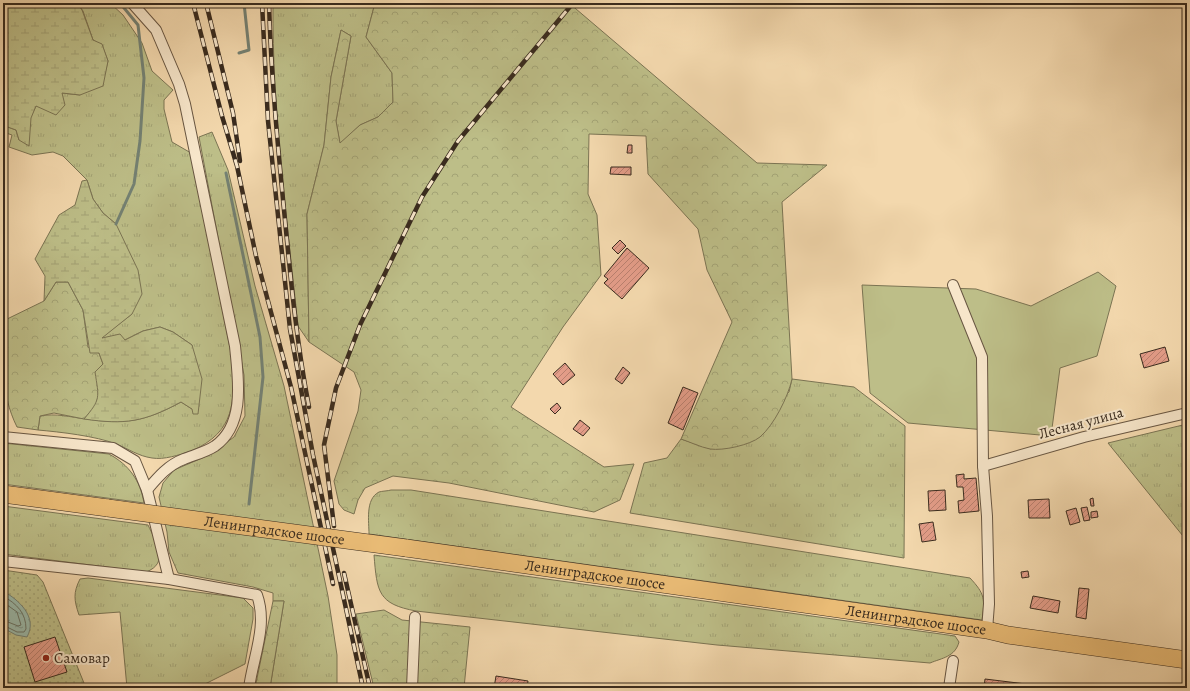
<svg xmlns="http://www.w3.org/2000/svg" width="1190" height="691" font-family="Alegreya,serif">
<style>
.grass{fill:url(#grass-tufts);stroke:#7b7453}
.forest{fill:url(#forest-crowns);stroke:#7b7453}
.wetland{fill:url(#wetland-marsh);stroke:#7b7453}
.park{fill:url(#park-dots);stroke:#7b7453}
.garden{fill:#bdbe88;stroke:#7b7453}
.water{fill:url(#water-ripples);stroke:#748173}
.lines{fill:none;stroke-linecap:round;stroke-linejoin:round}
.shore{stroke:#6a7264;stroke-width:1}
.stream{stroke:#748173;stroke-width:3}
.building{fill:url(#building-hatch);stroke:#392b1e}
.minor-casing{stroke:#685642;stroke-width:12}
.trunk-casing{stroke:#392b1e;stroke-width:18}
.minor{stroke:#f7e6ca;stroke-width:10}
.trunk{stroke:#eabc76;stroke-width:17}
.rail-casing{stroke:#392b1e;stroke-width:4.5}
.rail{stroke:#f7e6ca;stroke-width:3;stroke-dasharray:9;stroke-linecap:butt}
.trunk-bridge-casing{stroke:#392b1e;stroke-width:18;stroke-linecap:butt}
.trunk-bridge{stroke:#eabc76;stroke-width:17}
.poi-dot{fill:#8f2418;stroke:#f7e6ca;stroke-width:1.5}
.labels{text-anchor:middle;dominant-baseline:central;stroke-width:4;stroke-linejoin:round;paint-order:stroke}
.street-label{font-size:15px;fill:#392b1e;stroke:#f7e6ca}
.poi-label{font-size:15px;fill:#392b1e;stroke:#f7e6ca;text-anchor:start}
</style>
<defs>
<pattern id="grass-tufts" width="24" height="20" patternUnits="userSpaceOnUse"><rect width="24" height="20" fill="#bdbe88"/><path d="M3 7l-1-3M5 7V3M7 7l1-3M15 17l-1-3M17 17v-4M19 17l1-3" fill="none" stroke="#a3a375"/></pattern>
<pattern id="forest-crowns" width="20" height="18" patternUnits="userSpaceOnUse"><rect width="20" height="18" fill="#bdbe88"/><path d="M2 6a3 3 0 1 1 6 0M12 15a3 3 0 1 1 6 0" fill="none" stroke="#a3a375"/></pattern>
<pattern id="wetland-marsh" width="20" height="14" patternUnits="userSpaceOnUse"><rect width="20" height="14" fill="#bdbe88"/><path d="M1 5h8M5 5V1M11 12h8M15 12V8" fill="none" stroke="#a3a375"/></pattern>
<pattern id="park-dots" width="8" height="8" patternUnits="userSpaceOnUse"><rect width="8" height="8" fill="#bdbe88"/><path d="M2 2h.1M6 6h.1" fill="none" stroke="#a3a375" stroke-width="1.8" stroke-linecap="round"/></pattern>
<pattern id="water-ripples" width="26" height="14" patternUnits="userSpaceOnUse"><rect width="26" height="14" fill="#9bbaab"/><path d="M2 4q2-2 4 0t4 0M15 11q2-2 4 0t4 0" fill="none" stroke="#7f978b"/></pattern>
<pattern id="building-hatch" width="6" height="6" patternUnits="userSpaceOnUse"><rect width="6" height="6" fill="#e49d89"/><path d="M-1 1l2-2M0 6l6-6M5 7l2-2" fill="none" stroke="#ba806f"/></pattern>
</defs>
<rect width="100%" height="100%" fill="#f3d8ad"/>
<filter id="stains"><feTurbulence type="fractalNoise" baseFrequency=".005" numOctaves="4"/><feColorMatrix values="0 0 0 0 .2 0 0 0 0 .09 0 0 0 0 .02 0 0 0 .5 -.17"/></filter>
<radialGradient id="worn" r=".72"><stop offset=".6" stop-color="#630" stop-opacity="0"/><stop offset="1" stop-color="#630" stop-opacity=".3"/></radialGradient>
<g class="grass">
<path d="M77,3H110L123,15L142,43L152,71L173,90L164,100V109L172,142L191,153L232,358C235,401 236,432 191,451C179,455 164,460 152,458C138,456 129,449 116,444C96,436 60,432 38,430L40,416C56,413 70,417 86,419C126,425 146,421 181,402L192,409V345L173,332L160,327L143,331L125,340L101,338L132,314L116,224L103,213L93,199L87,180L63,156L53,152L32,155L9,147L12,135L6,133L3,135V127L5,126L16,130L19,140L36,106L62,93L80,95L105,73L108,61L102,45L93,40L83,11Z"/>
<path d="M273,3H375L366,37L392,73L393,102L378,117L360,125L340,144L336,121L351,36L341,30L331,77L324,145L307,214L309,342L298,326C287,218 272,111 273,3Z"/>
<polygon points="212,132 228,170 255,286 284,386 328,596 337,655 337,688 270,688 284,601 273,601 273,593 253,587 178,573 169,552 167,532 159,497 163,483 174,470 209,455 234,437 245,416 244,375 199,137"/>
<polygon points="792,379 854,387 905,426 904,558 630,513 644,463 667,458 681,439 711,449 789,392"/>
<polygon points="1187,424 1187,541 1108,443"/>
<path d="M3,443L109,454C129,465 140,480 144,503L3,484Z"/>
<path d="M391,490H411L970,578C985,594 985,599 982,620L369,534C369,522 365,499 379,492C382,491 388,491 391,490Z"/>
<path d="M3,506L148,525C156,542 170,563 146,572L3,554Z"/>
<path d="M374,555L955,636L959,642C955,657 942,658 930,663L717,645L416,611C378,604 377,592 374,555Z"/>
<path d="M88,578L243,598L253,608V619L245,664L197,688H127L120,612L79,615C74,600 73,593 80,579Z"/>
</g>
<g class="forest">
<path d="M375,3H569L757,163L827,165L782,202L792,379C788,397 774,425 760,437C750,445 723,451 710,449C700,447 690,442 681,439L732,322L707,270L698,229L648,174L646,136L589,134L588,194L597,215L601,275L563,327L511,407L604,467L634,464L620,500L594,512L449,483L393,476L365,488L358,500L354,514L344,510L339,504L334,481L358,411L361,390L354,372L309,342L307,214L324,145L331,77L341,30L351,36L336,121L340,143L360,125L378,117L393,102L392,73L366,37Z"/>
<path d="M56,282H68L83,310L88,347L99,353L103,364L97,385L99,392L96,405L84,419L54,413L40,416L38,430L17,427C0,393 3,359 3,321L44,301Z"/>
<polygon points="273,601 284,601 270,688 255,688"/>
<polygon points="384,610 402,620 470,627 464,688 374,688 356,614"/>
</g>
<g class="wetland">
<polygon points="3,3 77,3 82,10 93,40 102,44 108,61 103,86 80,95 62,93 65,105 56,115 36,106 31,118 29,146 19,140 16,130 5,126 3,127"/>
<path d="M87,180L93,199L103,213L116,224L138,270L142,294L132,314L102,338L120,334L125,340L143,331L160,327L173,332L192,345L202,379L198,414H193L192,409L181,402C144,422 125,425 84,419C101,399 99,398 95,372L103,364L99,353H90L83,310L68,282H56L44,301L45,276L35,259L59,215L75,205L82,181Z"/>
</g>
<polygon class="park" points="3,570 37,575 43,582 86,688 3,688"/>
<polygon class="garden" points="1098,272 1116,286 1097,356 1060,368 1051,436 908,423 870,393 862,285 976,289 1031,306"/>
<path class="water" d="M3,591C19,600 38,617 27,637L16,635L3,628Z"/>
<g class="lines">
<g class="shore">
<path d="M3,596C17,604 26,613 26,629L24,632H17L3,625"/>
<polyline points="3,602 17,612 21,625 18,626 3,620"/>
</g>
<g class="stream">
<polyline points="239,53 249,50 244,3"/>
<polyline points="226,173 260,337 263,377 249,504"/>
<polyline points="116,224 134,184 140,141 144,78 138,25 120,3"/>
</g>
</g>
<g class="building">
<polygon points="628,145 632,145 632,153 627,153"/>
<polygon points="611,167 631,167 631,175 610,174"/>
<polygon points="620,240 626,246 618,254 612,248"/>
<polygon points="627,248 649,268 622,299 604,283 608,279 604,276"/>
<polygon points="1165,347 1169,361 1144,368 1140,354"/>
<polygon points="565,363 575,375 563,385 553,374"/>
<polygon points="623,367 630,373 622,384 615,379"/>
<polygon points="683,387 698,393 683,430 668,423"/>
<polygon points="557,403 561,408 555,414 550,409"/>
<polygon points="580,420 590,428 583,436 573,429"/>
<polygon points="964,474 964,479 976,478 979,511 959,513 958,501 964,500 963,487 957,487 956,475"/>
<polygon points="945,490 946,510 929,511 928,491"/>
<polygon points="1093,498 1094,506 1091,506 1090,499"/>
<polygon points="1049,499 1050,518 1029,518 1028,500"/>
<polygon points="1087,507 1090,520 1084,521 1081,508"/>
<polygon points="1076,508 1080,522 1070,525 1066,511"/>
<polygon points="1097,511 1098,517 1091,518 1091,512"/>
<polygon points="933,522 936,540 922,542 919,524"/>
<polygon points="1028,571 1029,577 1022,578 1021,572"/>
<polygon points="1079,588 1089,589 1086,619 1076,617"/>
<polygon points="1033,596 1060,601 1058,613 1030,608"/>
<polygon points="55,637 67,672 35,682 24,647"/>
<polygon points="496,676 528,681 527,688 494,688"/>
<polygon points="985,679 1026,684 1025,688 984,688"/>
</g>
<g class="lines">
<defs>
<g id="minor">
<path d="M132,3L156,30L179,84L185,104L235,346C238,378 246,424 215,446C206,452 194,455 184,459C168,465 158,477 147,490"/>
<polyline points="953,285 982,357 983,466 987,516 989,604 987,630"/>
<polyline points="3,437 113,448 135,461 147,490 169,579"/>
<polyline points="983,466 1084,437 1187,413"/>
<path d="M3,561L169,579L257,595C268,626 253,657 249,688"/>
<polyline points="412,688 415,617"/>
<polyline points="949,688 953,661"/>
</g>
<g id="trunk">
<polyline points="3,494 108,508"/>
<path id="s1" d="M406,548L987,630L1008,635L1187,660"/>
</g>
</defs>
<use href="#minor" class="minor-casing"/>
<use href="#trunk" class="trunk-casing"/>
<use href="#minor" class="minor"/>
<use href="#trunk" class="trunk"/>
<defs>
<g id="rail">
<polyline points="193,3 222,116 237,166 256,256 291,387 333,584"/>
<polyline points="206,3 233,113 240,161"/>
<polyline points="262,3 268,121 290,329 313,455 363,688"/>
<path d="M269,3C271,76 278,148 285,220C291,283 297,345 309,407"/>
<polyline points="334,526 324,445 336,388 360,325 422,197 458,141 573,3"/>
<polyline points="344,573 370,688"/>
</g>
</defs>
<use href="#rail" class="rail-casing"/>
<use href="#rail" class="rail"/>
<defs>
<g id="trunk-bridge">
<path id="s2" d="M108,508L406,548"/>
</g>
</defs>
<use href="#trunk-bridge" class="trunk-bridge-casing"/>
<use href="#trunk-bridge" class="trunk-bridge"/>
</g>
<circle class="poi-dot" cx="46" cy="658" r="4"/>
<g class="labels">
<g class="street-label">
<text transform="translate(1081 423) rotate(-15)">Лесная улица</text>
<text stroke="none"><textPath href="#s2" startOffset="168">Ленинградское шоссе</textPath></text>
<text stroke="none"><textPath href="#s1" startOffset="191">Ленинградское шоссе</textPath></text>
<text stroke="none"><textPath href="#s1" startOffset="515">Ленинградское шоссе</textPath></text>
</g>
<g class="poi-label">
<text x="54" y="658">Самовар</text>
</g>
</g>
<rect width="1190" height="691" fill="none" stroke="#f3d8ad" stroke-width="16"/>
<rect x="4" y="4" width="1182" height="683" fill="none" stroke="#392b1e" stroke-width="2"/>
<rect x="8" y="8" width="1174" height="675" fill="none" stroke="#392b1e"/>
<rect width="100%" height="100%" filter="url(#stains)"/>
<rect width="100%" height="100%" fill="url(#worn)"/>
</svg>
